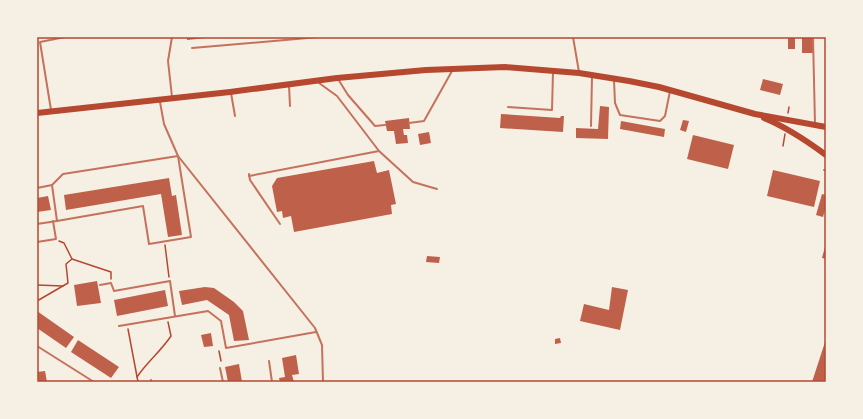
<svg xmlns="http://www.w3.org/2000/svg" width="863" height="419" font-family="'DM Sans',sans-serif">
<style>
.building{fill:#bf614a}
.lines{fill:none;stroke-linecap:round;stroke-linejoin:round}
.path{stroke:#b5482f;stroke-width:1.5}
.service{stroke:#c5725c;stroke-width:2}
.primary{stroke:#b5482f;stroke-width:6}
.neatline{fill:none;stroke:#b5482f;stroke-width:1.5}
</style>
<rect width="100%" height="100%" fill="#f6efe4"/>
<g class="building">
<polygon points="187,37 206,37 206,38 187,40"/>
<rect x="788" y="37" width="7" height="12"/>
<rect x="802" y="37" width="12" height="16"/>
<polygon points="763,79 783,84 780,95 760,90"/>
<polygon points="600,106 609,107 608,139 576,138 576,128 598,129"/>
<polygon points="501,114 560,118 561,116 564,116 563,132 500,128"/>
<polygon points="409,118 410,129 403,129 404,135 407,135 408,143 396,144 394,131 387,131 385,121"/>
<polygon points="683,120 689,121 686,132 680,130"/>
<polygon points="621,121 665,129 664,137 620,129"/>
<polygon points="429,132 431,143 420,145 418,134"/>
<polygon points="693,135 734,145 728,169 687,159"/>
<polygon points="374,161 377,173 389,170 396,204 391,205 392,214 294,232 291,216 283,218 282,211 277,212 272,186 277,178"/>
<polygon points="773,170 820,181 814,207 767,196"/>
<polygon points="169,178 172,196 176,195 182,235 168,237 161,194 66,210 64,195"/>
<polygon points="822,194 826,195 826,206 823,217 816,215"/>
<polygon points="48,196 51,210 37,212 37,198"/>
<polygon points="826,243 826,259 822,258"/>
<polygon points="427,256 440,257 439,263 426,262"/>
<polygon points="97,281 101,303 77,306 74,285"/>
<polygon points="205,287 214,288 234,302 243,311 249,340 234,341 229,315 207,300 182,305 179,291"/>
<polygon points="612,287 628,290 620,330 580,321 584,304 609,310"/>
<polygon points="165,290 168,306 117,316 114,300"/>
<polygon points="37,311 74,337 66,348 37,328"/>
<polygon points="211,333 213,346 204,347 201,335"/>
<polygon points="560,338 561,343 555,344 555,339"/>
<polygon points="826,339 826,382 812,382"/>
<polygon points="78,340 119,367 111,378 71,352"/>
<polygon points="296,355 299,374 292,375 294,382 280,382 279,378 285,377 282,358"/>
<polygon points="239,364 242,382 228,382 225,367"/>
<polygon points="45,371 47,382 37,382 37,372"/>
</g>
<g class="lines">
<g class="path">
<polyline points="788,113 789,107"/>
<polyline points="783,146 785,134"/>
<polyline points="165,245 169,277"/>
<polyline points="72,259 111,272 111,279"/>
<polyline points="37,285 63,286"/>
<polyline points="37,301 68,283 66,264 72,259 64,243 59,241"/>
<polyline points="128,329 138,382"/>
<polyline points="219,351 221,361"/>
<path d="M137,377C147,362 161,351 171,336L168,322"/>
</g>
<g class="service">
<polyline points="172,37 168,61 172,97"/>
<polyline points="573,37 579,72"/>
<polyline points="813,37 815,124"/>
<polyline points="192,48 319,37"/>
<polyline points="338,79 348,95 375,126 385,125"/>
<polyline points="614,80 615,103 620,115 660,121 665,116 670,91"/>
<polyline points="319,83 337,96 379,151 413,182 437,189"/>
<polyline points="289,85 290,106"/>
<polyline points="231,93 235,116"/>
<polyline points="160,102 164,124 178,156 315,328 322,345 323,382"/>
<polyline points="508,107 552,110 553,72"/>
<polyline points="51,110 40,42 65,37"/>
<polyline points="409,123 424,121 452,71"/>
<polyline points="591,126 592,76"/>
<polygon points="178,156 191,237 149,244 143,206 57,221 52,185 63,174"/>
<polyline points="824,170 826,170"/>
<polyline points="249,174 250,180 280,224"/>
<polyline points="249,176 379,151"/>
<polyline points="37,188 52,185"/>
<polyline points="37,224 57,221"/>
<polyline points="37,242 56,239 53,221"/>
<polyline points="100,285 111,283 114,291 170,281 175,316"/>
<polyline points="119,326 208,311 221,321 226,348 316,332"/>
<polyline points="37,346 94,382"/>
<polyline points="269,361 272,382"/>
<polyline points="220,368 223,382"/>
<polyline points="151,380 152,382"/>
</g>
<g class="primary">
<polyline points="37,113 230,92 337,78 426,70 505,67 579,73 629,81 659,87 755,114 826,127"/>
<path d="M764,118C786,127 807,141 826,155"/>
</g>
</g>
<rect width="863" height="419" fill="none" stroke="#f6efe4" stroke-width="76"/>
<rect x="38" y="38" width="787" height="343" class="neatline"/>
</svg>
